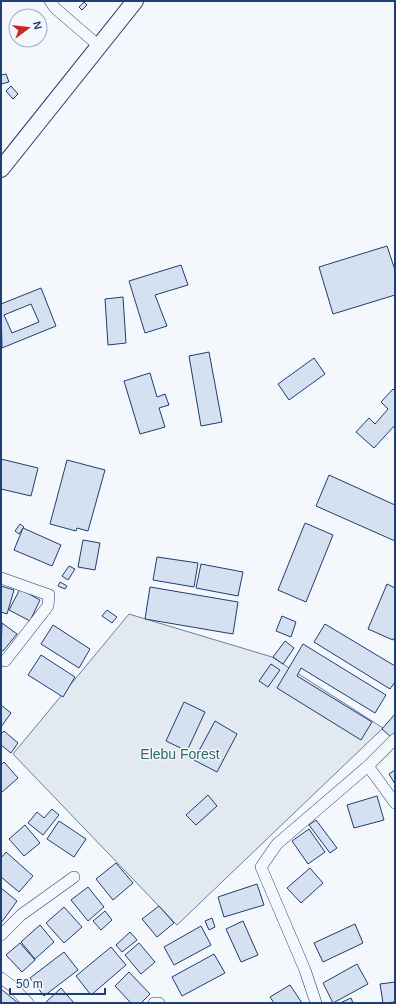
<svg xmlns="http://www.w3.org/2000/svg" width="396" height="1004" font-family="Arial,sans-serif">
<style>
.green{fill:#e3e9f0;stroke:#687fa3}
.building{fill:#d5e0f0;stroke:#1d3f73;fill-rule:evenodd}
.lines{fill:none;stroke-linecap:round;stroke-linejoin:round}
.street-casing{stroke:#1d3f73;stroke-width:12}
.secondary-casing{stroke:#1d3f73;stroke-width:18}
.street{stroke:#f4f7fb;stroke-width:11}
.secondary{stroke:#f4f7fb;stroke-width:16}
.labels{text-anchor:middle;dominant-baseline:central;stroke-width:3;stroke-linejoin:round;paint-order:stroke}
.park-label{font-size:14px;fill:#2c6c60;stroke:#f4f7fb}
</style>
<rect width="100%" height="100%" fill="#f4f7fb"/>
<polygon class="green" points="129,614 272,657 383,728 177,925 13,754"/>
<g class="building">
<polygon points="84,2 87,5 82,10 79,7"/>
<polygon points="6,74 9,82 1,84 1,75"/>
<polygon points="11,86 18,94 13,99 6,91"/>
<polygon points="387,246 395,270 395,295 333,314 319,267"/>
<polygon points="181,265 188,285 155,295 167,326 145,333 129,281"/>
<path d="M41,288L56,326L2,348L1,304ZM31,304L39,322L12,333L4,315Z"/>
<polygon points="123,297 126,343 108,345 105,299"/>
<polygon points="209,352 222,422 201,426 189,356"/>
<polygon points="314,358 325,374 289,400 278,384"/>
<polygon points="150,373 157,397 165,394 169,405 159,408 165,427 140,434 124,381"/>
<polygon points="393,389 395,391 395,425 374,448 356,432 369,418 375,424 388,409 381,402"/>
<polygon points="1,459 38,468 31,496 1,489"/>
<polygon points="67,460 105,470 88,531 77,528 76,531 50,524"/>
<polygon points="329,475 395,505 395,541 316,506"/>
<polygon points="305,523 333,535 306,602 278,590"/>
<polygon points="20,524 24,527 19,534 15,531"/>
<polygon points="23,528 61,545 52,566 14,550"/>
<polygon points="83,540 100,543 95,570 78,567"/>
<polygon points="157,557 198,563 194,587 153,580"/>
<polygon points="201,564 243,572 238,596 196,588"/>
<polygon points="69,566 75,569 68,580 62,576"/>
<polygon points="60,582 67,586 65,589 58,586"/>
<polygon points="387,584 395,588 395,637 393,640 368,629"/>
<polygon points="1,586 14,590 7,614 1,612"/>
<polygon points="150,587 238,602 233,634 145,619"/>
<polygon points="20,589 40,600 30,621 9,610"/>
<polygon points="107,610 117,617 112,623 102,616"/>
<polygon points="282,616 296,622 291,637 276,631"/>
<polygon points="2,623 17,634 3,651 1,650"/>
<polygon points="325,624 395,666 395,682 390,689 314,642"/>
<polygon points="53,625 90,649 79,668 41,644"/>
<polygon points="285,641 294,648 283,664 273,657"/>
<polygon points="303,644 386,695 375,713 301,668 297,676 372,722 361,740 277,688"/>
<polygon points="41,655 75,677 63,697 28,675"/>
<polygon points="271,664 280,670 268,687 259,681"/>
<polygon points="184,702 205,712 187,751 166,741"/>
<polygon points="1,705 11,713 1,727"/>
<polygon points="395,714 395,736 393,739 382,729"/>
<polygon points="215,721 237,734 217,772 194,760"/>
<polygon points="4,731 18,743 11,753 1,745 1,734"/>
<polygon points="4,762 18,778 1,793 1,765"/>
<polygon points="395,770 395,784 389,774"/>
<polygon points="208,795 217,806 196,825 186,815"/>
<polygon points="377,796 384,820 354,828 347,805"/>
<polygon points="52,809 59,815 43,835 28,823 37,812 44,818"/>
<polygon points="316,820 337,848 330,853 309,825"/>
<polygon points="59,821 86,839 74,857 47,839"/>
<polygon points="25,825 40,843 24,856 9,839"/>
<polygon points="309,829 325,852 308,864 292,841"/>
<polygon points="6,852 33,876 19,892 1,877 1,858"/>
<polygon points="116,863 133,883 113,900 96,879"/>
<polygon points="310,868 323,883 301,903 287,888"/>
<polygon points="257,884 264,905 224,917 218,897"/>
<polygon points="88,887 104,907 88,921 71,900"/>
<polygon points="1,888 17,901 1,923"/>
<polygon points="159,906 174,923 157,937 142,919"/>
<polygon points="64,907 82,927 64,943 46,923"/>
<polygon points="105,911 112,920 101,930 93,921"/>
<polygon points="212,918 215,927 209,930 205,921"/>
<polygon points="243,921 258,955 241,962 226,929"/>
<polygon points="355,924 363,943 323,962 314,943"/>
<polygon points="40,925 54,942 35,959 21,942"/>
<polygon points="201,926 211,945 174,965 164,947"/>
<polygon points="130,932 137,940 122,952 116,945"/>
<polygon points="20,943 35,960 22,972 6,955"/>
<polygon points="139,943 155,962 141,974 125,955"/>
<polygon points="111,947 126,965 91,995 76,976"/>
<polygon points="64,952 78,970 44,996 30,978"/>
<polygon points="214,954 225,973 182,996 172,977"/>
<polygon points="357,964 368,984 333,1003 323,983"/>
<polygon points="129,972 150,994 141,1003 131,1003 115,986"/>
<polygon points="395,982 395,1002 383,1003 380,984"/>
<polygon points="290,985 302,1003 274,1003 270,997"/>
<polygon points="61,988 74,1003 45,1003"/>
<polygon points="1,989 18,1003 1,1003"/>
<polygon points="351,998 353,1003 340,1003"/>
</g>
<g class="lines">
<defs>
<g id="street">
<polyline points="50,1 55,8 99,46"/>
<polyline points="1,578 49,595 48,606 5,661"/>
<polyline points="368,766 395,803"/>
<polyline points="1,935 21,915 74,877"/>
<polyline points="1,978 12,986 28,1003"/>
<polyline points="154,1003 159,1003"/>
<polyline points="316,1003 305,970 261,867 277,844 368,766 395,739"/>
</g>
<polyline id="secondary" points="1,169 135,1"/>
</defs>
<use href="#street" class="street-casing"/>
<use href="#secondary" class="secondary-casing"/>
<use href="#street" class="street"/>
<use href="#secondary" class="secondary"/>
</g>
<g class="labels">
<g class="park-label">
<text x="180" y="754">Elebu Forest</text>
</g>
</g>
<rect width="396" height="1004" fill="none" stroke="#1d3f73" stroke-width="4"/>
<g transform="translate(28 28) rotate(75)"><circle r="19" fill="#f4f7fb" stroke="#9eadc5"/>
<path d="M0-3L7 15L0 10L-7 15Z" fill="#c62828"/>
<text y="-6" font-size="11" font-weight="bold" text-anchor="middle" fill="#1d3f73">N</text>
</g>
<path d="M10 988v6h95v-6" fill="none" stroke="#1d3f73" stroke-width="2"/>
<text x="16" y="988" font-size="12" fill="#1d3f73" stroke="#f4f7fb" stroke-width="3" paint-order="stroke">50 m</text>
</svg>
